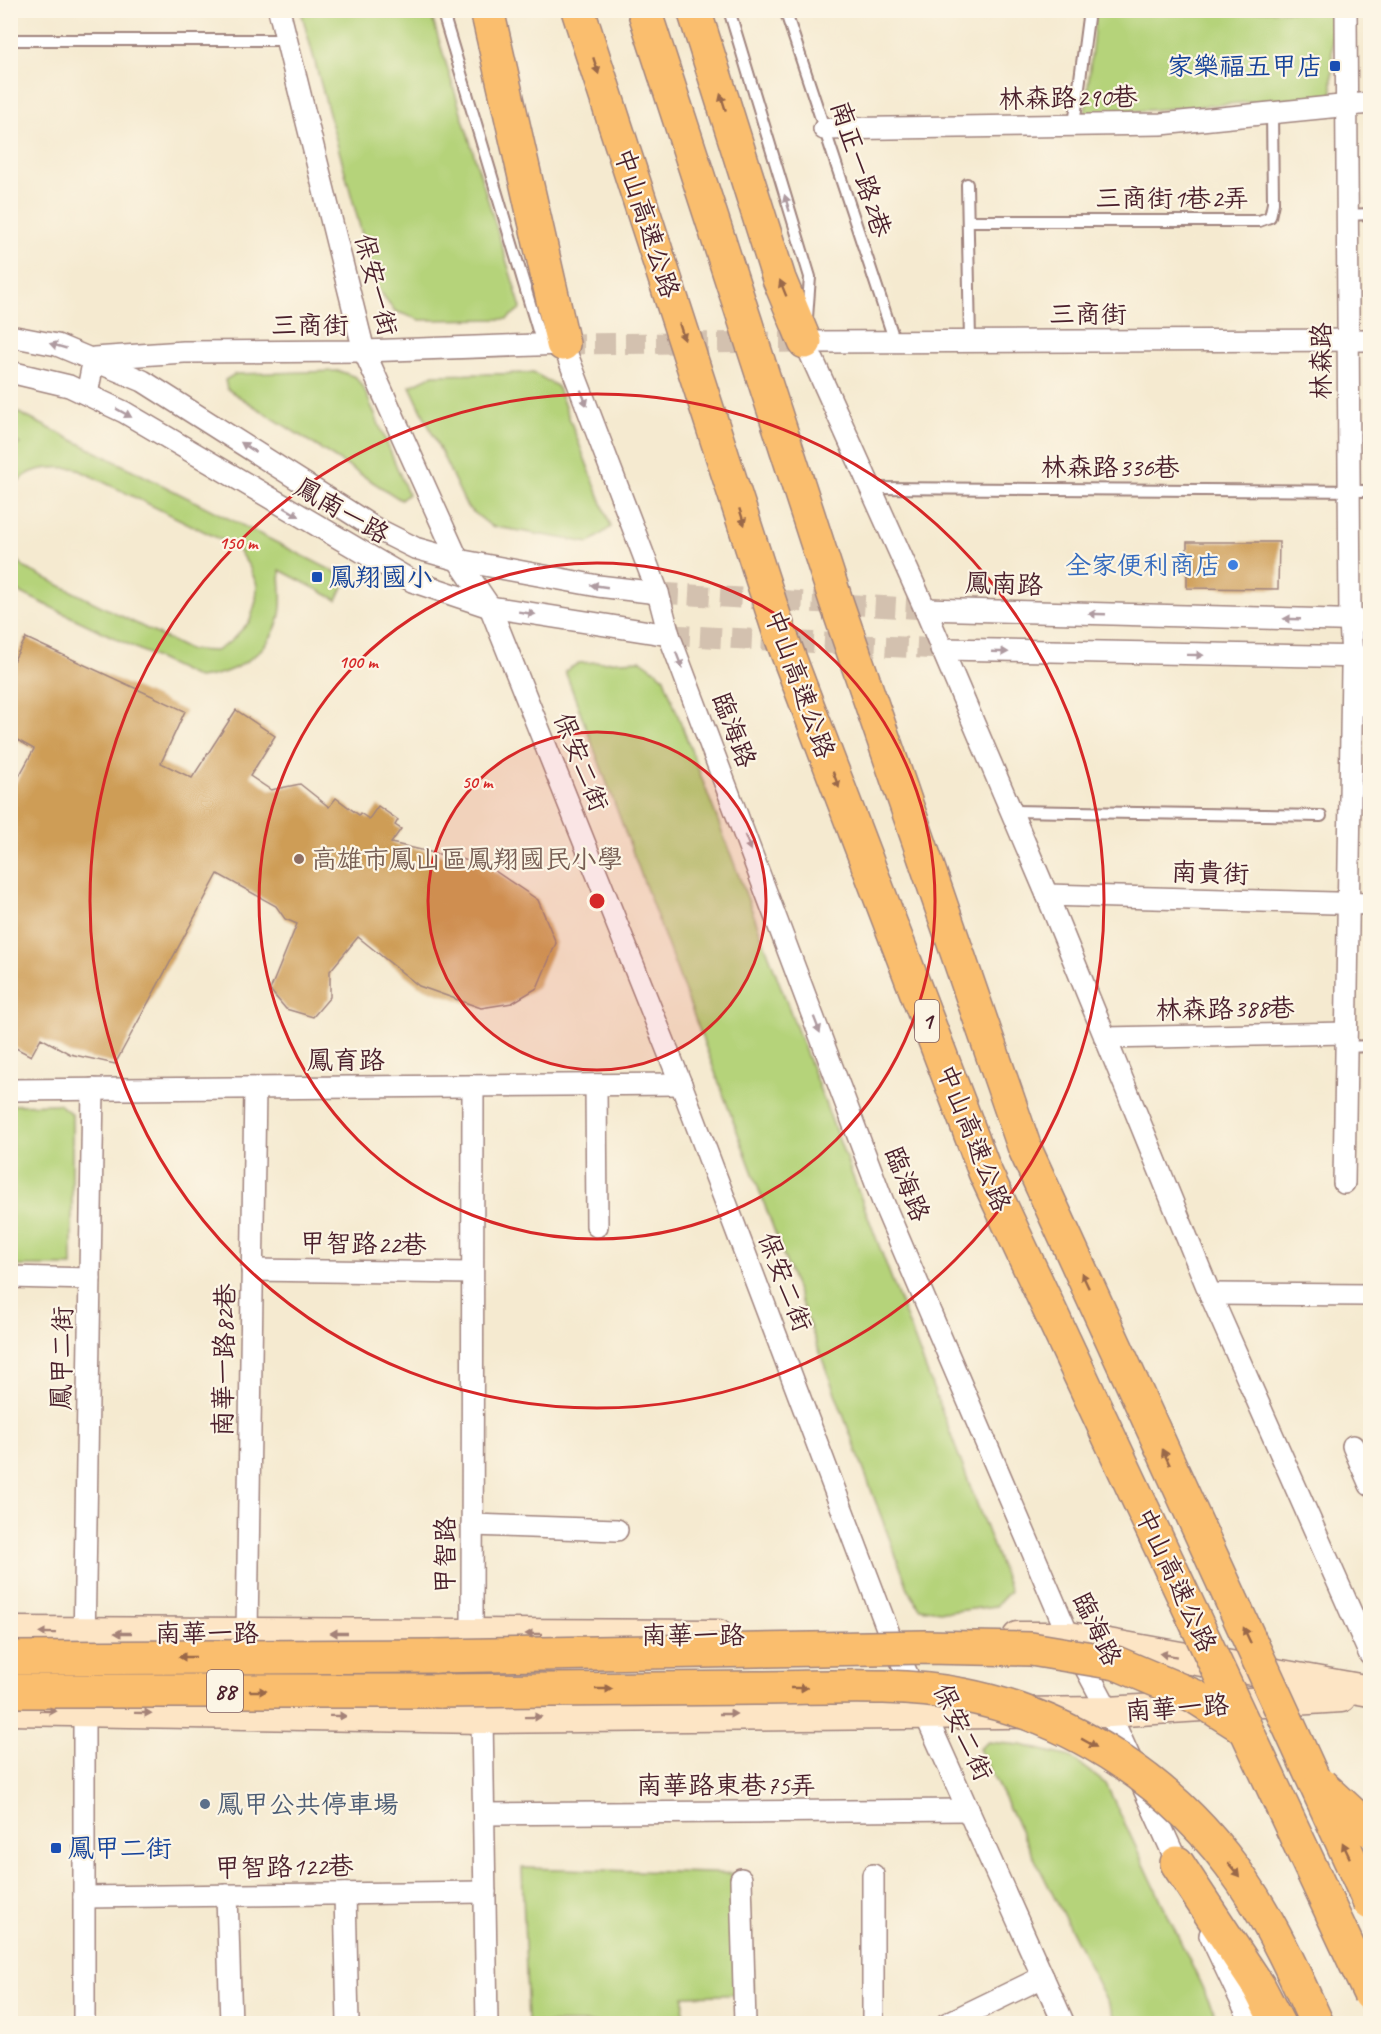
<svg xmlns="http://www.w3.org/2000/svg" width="1381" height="2034" font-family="Caveat,'LXGW WenKai TC',sans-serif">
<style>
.green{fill:#b5d37a;stroke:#807952;stroke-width:1.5}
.building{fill:#ce9d56}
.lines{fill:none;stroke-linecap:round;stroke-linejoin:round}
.minor-tunnel{stroke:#d3c1af;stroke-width:21;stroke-dasharray:21 10;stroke-linecap:butt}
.service-casing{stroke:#a0847e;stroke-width:14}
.minor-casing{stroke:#a0847e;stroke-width:24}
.secondary-casing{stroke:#a0847e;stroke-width:33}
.motorway-casing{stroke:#a0847e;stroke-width:36}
.service{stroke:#fff;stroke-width:10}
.minor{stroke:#fff;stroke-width:21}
.secondary{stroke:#fde5c5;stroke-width:30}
.motorway{stroke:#fabe6e;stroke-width:33}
.trunk-bridge-casing{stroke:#a0847e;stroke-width:36;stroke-linecap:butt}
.motorway-bridge-casing{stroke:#a0847e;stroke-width:36;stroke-linecap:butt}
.trunk-bridge{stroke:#fabe6e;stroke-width:33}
.motorway-bridge{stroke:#fabe6e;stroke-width:33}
.oneway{fill:#996749}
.oneway2{fill:#ae9aa0}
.oneway3{fill:#a48278}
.ring{fill:none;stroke:#d62828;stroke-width:3}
.transit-dot{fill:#1a4fb4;stroke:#fcf5e5;stroke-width:2}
.shop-dot{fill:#3f7fe0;stroke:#fcf5e5;stroke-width:2}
.education-dot{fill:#8d6e63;stroke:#fcf5e5;stroke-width:2}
.service-dot{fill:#5c6f8a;stroke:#fcf5e5;stroke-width:2}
.labels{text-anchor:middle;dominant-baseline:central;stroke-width:4.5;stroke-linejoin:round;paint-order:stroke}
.shield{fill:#fcf5e5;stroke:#7f5f63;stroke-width:1.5}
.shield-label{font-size:24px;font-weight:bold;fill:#4a1f2b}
.transit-label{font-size:26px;fill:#164399;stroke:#fcf5e5;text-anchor:start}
.street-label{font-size:26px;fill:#4a1f2b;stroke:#fcf5e5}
.shop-label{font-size:26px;fill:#366cbe;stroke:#fcf5e5;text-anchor:end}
.education-label{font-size:26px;fill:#785e54;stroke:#fcf5e5;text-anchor:start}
.service-label{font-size:26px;fill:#4e5e75;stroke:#fcf5e5;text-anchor:start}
.centre{fill:#d62828;stroke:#fcf5e5;stroke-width:3}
.ring-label{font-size:18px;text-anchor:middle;font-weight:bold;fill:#d62828;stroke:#fcf5e5;stroke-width:4.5;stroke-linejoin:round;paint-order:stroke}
</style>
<rect width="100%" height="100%" fill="#fcf5e5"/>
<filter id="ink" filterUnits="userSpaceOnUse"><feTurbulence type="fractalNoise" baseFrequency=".0167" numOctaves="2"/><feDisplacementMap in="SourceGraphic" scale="12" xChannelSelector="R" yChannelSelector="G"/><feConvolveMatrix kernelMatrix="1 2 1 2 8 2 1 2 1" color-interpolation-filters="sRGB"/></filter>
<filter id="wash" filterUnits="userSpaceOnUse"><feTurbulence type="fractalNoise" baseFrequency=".008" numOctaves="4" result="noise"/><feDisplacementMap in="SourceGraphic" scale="24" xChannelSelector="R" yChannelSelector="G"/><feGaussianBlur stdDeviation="1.35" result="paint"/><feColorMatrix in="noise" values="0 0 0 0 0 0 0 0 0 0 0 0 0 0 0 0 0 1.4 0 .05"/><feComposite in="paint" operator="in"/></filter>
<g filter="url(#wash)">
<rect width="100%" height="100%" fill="#f5ead0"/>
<g class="green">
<polygon points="301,11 430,11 521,308 507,319 420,320 395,311 376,286"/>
<polygon points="1096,11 1332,11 1332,96 1085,115"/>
<polygon points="339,371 356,377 365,391 408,494 401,500 227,389 225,380 235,374"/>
<polygon points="534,373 557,386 611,527 589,543 491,526 467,507 410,386 433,375"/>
<path d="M11,409L347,578L337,600L280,570C280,586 284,605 278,622C266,656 232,675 198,678L11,588V553L25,568L189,650L216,651L231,641L250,621L256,601L257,585L249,566L236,547L75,468C49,466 27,467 11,489V449L20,444L11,438Z"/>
<polygon points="641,660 663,676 1010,1591 996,1606 948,1612 920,1608 909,1591 565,671 579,663"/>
<polygon points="58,1104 72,1114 72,1266 11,1266 11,1105"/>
<polygon points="988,1742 1021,1745 1070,1757 1106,1784 1219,2023 1118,2023 979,1749"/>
<polygon points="522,1868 747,1874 753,1994 684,1996 683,2023 528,2023"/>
</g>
<g id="blocks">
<g class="building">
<polygon points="1187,542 1279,542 1278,589 1187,588"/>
<polygon points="26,638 185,711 161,763 192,778 236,710 275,736 250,776 271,790 300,784 329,807 336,798 359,815 360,813 369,819 378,806 398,820 395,825 401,829 391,843 486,865 538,900 556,943 537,988 512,1003 481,1008 419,986 358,937 330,971 330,997 313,1017 286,1009 270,990 297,924 285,919 276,906 218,874 115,1064 70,1054 41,1038 31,1056 10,1045 10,793 34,749 10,736 10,667"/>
</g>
</g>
</g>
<g filter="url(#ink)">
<use href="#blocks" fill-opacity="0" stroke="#a0847e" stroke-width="1.5"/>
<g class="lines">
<g class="minor-tunnel">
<polyline points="563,344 805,342"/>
<polyline points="658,593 925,609"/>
<polyline points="669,635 941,649"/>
</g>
<defs>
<g id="service">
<polyline points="442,10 542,344"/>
<polyline points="729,10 810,277 807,318"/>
<polyline points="785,10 895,342"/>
<polyline points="10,40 286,40"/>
<polyline points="1074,125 1089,10"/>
<polyline points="967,184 970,341"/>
<polyline points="1347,215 1370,214"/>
<polyline points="968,221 1259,221 1270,217 1273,203 1272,112"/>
<polyline points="870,488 1370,491"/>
<polyline points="1011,811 1321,816"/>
<polyline points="1346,1047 1370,1046"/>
</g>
<g id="minor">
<polyline points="279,10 364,351 458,560 490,607 681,1084 890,1636 1064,2024"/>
<polyline points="1346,10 1350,621 1352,657 1370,708"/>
<polyline points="824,129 1161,124 1370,103"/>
<polyline points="10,336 57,345 143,381 373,527 415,548 458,560 598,586 658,593"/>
<polyline points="1370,340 805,342 925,609 1047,895 1210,1294 1370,1655"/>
<polyline points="10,372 69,386 124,412 412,581 490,607 669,635"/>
<polyline points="87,394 94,358 184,352 364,351 563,344 658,593 669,635 883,1202 1069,1637 1109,1712 1182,1873"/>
<polyline points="925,609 1370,621"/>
<polyline points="941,649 1370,657"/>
<polyline points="1047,895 1370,904"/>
<polyline points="1105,1038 1346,1033"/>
<polyline points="596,1085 597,1226"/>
<polyline points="473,1086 472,1634 482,1718 487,2024"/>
<polyline points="10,1090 681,1084"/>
<polyline points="1344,1183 1352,669"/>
<polyline points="252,1270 472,1273"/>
<polyline points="10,1277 90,1279"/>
<polyline points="1210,1294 1370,1295"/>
<polyline points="1353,1446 1370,1485"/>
<polyline points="472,1525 617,1530"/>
<polyline points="247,1633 255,1088"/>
<polyline points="84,1645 93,1089"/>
<polyline points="484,1814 969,1810"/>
<polyline points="741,1879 745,2024"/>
<polyline points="345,1894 348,2024"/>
<polyline points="227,1895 231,2024"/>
<polyline points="84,1897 485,1892"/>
<polyline points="1210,1935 1252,2024"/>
<polyline points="84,2024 84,1697"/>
<polyline points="873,2024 873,1875"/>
<polyline points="946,2024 1043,1977"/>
</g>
<g id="secondary">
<polyline points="10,1632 718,1635"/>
<polyline points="1018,1637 1069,1637 1370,1691"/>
<polyline points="10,1710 482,1718 1109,1712 1341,1697"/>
</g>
<g id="motorway">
<polyline points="487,10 563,344"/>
<polyline points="694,10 779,279 805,342"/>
<polyline points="1177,1863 1259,1987 1278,2024"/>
</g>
</defs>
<use href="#service" class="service-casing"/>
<use href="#minor" class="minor-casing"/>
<use href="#secondary" class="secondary-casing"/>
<use href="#motorway" class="motorway-casing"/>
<use href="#service" class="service"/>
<use href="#minor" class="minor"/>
<use href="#secondary" class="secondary"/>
<use href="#motorway" class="motorway"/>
<defs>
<g id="trunk-bridge">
<polyline points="10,1658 435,1656"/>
<polyline points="10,1691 440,1691"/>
</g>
<g id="motorway-bridge">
<polyline points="578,10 779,631 985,1172 1370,1994"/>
<polyline points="644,10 837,604 1025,1149 1370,1903"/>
<polyline points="435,1656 925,1647 1031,1649 1116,1663 1194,1696 1246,1729"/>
<path d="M440,1691C545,1690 650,1689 755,1688C823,1688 895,1682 962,1695C1075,1717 1178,1786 1243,1882C1273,1926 1295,1975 1317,2024"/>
<polyline points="1321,1785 1370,1830"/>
</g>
</defs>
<use href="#trunk-bridge" class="trunk-bridge-casing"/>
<use href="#motorway-bridge" class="motorway-bridge-casing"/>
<use href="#trunk-bridge" class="trunk-bridge"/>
<use href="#motorway-bridge" class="motorway-bridge"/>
</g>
<defs><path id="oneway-solid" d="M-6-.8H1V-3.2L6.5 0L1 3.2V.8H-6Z" transform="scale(1.5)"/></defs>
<g class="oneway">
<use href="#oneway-solid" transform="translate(596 66) rotate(72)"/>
<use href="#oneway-solid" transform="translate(723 102) rotate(-108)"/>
<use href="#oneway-solid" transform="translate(783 288) rotate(-112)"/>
<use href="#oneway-solid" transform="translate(682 332) rotate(72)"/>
<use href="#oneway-solid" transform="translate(742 517) rotate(72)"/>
<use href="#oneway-solid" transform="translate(836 780) rotate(69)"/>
<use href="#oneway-solid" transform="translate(1085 1280) rotate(-115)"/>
<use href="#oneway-solid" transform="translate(1166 1457) rotate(-115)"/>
<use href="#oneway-solid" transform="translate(1247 1635) rotate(-115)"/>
<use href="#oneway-solid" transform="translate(187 1657) rotate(180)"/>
<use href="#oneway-solid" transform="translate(799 1688)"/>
<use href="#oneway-solid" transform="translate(604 1689)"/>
<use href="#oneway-solid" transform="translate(258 1691)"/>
<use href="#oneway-solid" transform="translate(1089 1743) rotate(29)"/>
<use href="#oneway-solid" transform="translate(1346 1850) rotate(-115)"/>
<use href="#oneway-solid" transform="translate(1234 1870) rotate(51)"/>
</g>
<g class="oneway2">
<use href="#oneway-solid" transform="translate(787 203) rotate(-107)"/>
<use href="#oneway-solid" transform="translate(58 346) rotate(-164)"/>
<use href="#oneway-solid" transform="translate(584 398) rotate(69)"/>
<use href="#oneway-solid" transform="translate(124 413) rotate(29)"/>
<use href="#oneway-solid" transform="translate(248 447) rotate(-147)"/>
<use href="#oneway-solid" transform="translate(292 512) rotate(31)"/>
<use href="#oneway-solid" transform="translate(599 586) rotate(-172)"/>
<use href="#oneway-solid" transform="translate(527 613) rotate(9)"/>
<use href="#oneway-solid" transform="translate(1097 614) rotate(-178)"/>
<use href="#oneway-solid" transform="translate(1292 619) rotate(-178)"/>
<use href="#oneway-solid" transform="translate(1000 652) rotate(2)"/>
<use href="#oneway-solid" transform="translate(1195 655) rotate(1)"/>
<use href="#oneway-solid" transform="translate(679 660) rotate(69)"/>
<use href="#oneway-solid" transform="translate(748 843) rotate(69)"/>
<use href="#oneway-solid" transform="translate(817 1025) rotate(69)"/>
</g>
<g class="oneway3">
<use href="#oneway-solid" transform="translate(47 1633) rotate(-179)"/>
<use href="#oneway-solid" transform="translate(123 1633) rotate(180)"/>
<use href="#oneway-solid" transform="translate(339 1633) rotate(-180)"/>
<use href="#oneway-solid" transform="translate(534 1634) rotate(-180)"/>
<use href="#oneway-solid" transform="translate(1168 1655) rotate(-170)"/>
<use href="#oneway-solid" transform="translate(48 1711) rotate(1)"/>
<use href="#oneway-solid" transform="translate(143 1713) rotate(1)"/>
<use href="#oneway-solid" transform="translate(728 1714)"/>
<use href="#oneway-solid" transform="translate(338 1716) rotate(1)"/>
<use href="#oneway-solid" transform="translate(533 1717) rotate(-1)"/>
</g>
</g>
<circle cx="597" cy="901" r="169" fill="#d62828" fill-opacity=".12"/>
<g class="ring">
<circle cx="597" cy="901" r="169"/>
<circle cx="597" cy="901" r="338"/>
<circle cx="597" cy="901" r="507"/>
</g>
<g class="transit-dot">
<rect x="1329" y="60" width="12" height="12" rx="3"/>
<rect x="311" y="571" width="12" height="12" rx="3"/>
<rect x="50" y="1842" width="12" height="12" rx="3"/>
</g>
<circle class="shop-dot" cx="1233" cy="565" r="6"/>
<circle class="education-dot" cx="299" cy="859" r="6"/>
<circle class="service-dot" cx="205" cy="1804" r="6"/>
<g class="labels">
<g class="shield">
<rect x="915" y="1000" width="24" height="42" rx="4.5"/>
<rect x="207" y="1670" width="36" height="42" rx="4.5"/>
</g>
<g class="shield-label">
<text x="927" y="1021">1</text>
<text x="225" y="1691">88</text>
</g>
<g class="transit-label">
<text x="1323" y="66" text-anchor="end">家樂福五甲店</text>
<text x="329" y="577">鳳翔國小</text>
<text x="68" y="1848">鳳甲二街</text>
</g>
<g class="street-label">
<text transform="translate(1068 98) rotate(-1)">林森路290巷</text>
<text transform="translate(861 169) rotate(72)">南正一路2巷</text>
<text x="1172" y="198">三商街1巷2弄</text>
<text transform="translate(647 223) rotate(72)">中山高速公路</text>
<text transform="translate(376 285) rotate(76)">保安一街</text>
<text x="1088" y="314">三商街</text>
<text x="310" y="325">三商街</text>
<text transform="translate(1321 361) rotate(-90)">林森路</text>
<text x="1110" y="467">林森路336巷</text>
<text transform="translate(342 511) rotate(30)">鳳南一路</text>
<text transform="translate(1004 584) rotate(2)">鳳南路</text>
<text transform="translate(800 684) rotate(70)">中山高速公路</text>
<text transform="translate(734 730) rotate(69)">臨海路</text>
<text transform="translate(581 762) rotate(68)">保安二街</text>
<text transform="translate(1210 873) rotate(2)">南貴街</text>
<text transform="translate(1225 1009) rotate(-1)">林森路388巷</text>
<text x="346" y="1060">鳳育路</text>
<text transform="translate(974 1138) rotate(68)">中山高速公路</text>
<text transform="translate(907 1184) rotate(68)">臨海路</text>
<text transform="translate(363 1244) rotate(1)">甲智路22巷</text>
<text transform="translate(785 1282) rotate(69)">保安二街</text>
<text transform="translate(62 1358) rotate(-89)">鳳甲二街</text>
<text transform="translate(224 1360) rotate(-89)">南華一路82巷</text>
<text transform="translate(445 1555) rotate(-90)">甲智路</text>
<text transform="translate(1176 1580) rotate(65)">中山高速公路</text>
<text transform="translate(1097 1629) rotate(64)">臨海路</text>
<text x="207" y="1633">南華一路</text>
<text x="693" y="1635">南華一路</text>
<text transform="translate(1177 1708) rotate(-4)">南華一路</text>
<text transform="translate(963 1732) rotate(65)">保安二街</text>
<text x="726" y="1785">南華路東巷75弄</text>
<text transform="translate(284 1867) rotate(-1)">甲智路122巷</text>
</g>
<g class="shop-label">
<text x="1221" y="565">全家便利商店</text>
</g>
<g class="education-label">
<text x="311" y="859">高雄市鳳山區鳳翔國民小學</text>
</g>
<g class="service-label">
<text x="217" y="1804">鳳甲公共停車場</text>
</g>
</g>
<circle cx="597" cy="901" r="9" class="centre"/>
<g class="ring-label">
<text x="238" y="549">150 m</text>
<text x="358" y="668">100 m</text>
<text x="477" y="788">50 m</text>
</g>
<rect width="1381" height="2034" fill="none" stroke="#fcf5e5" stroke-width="36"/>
</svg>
